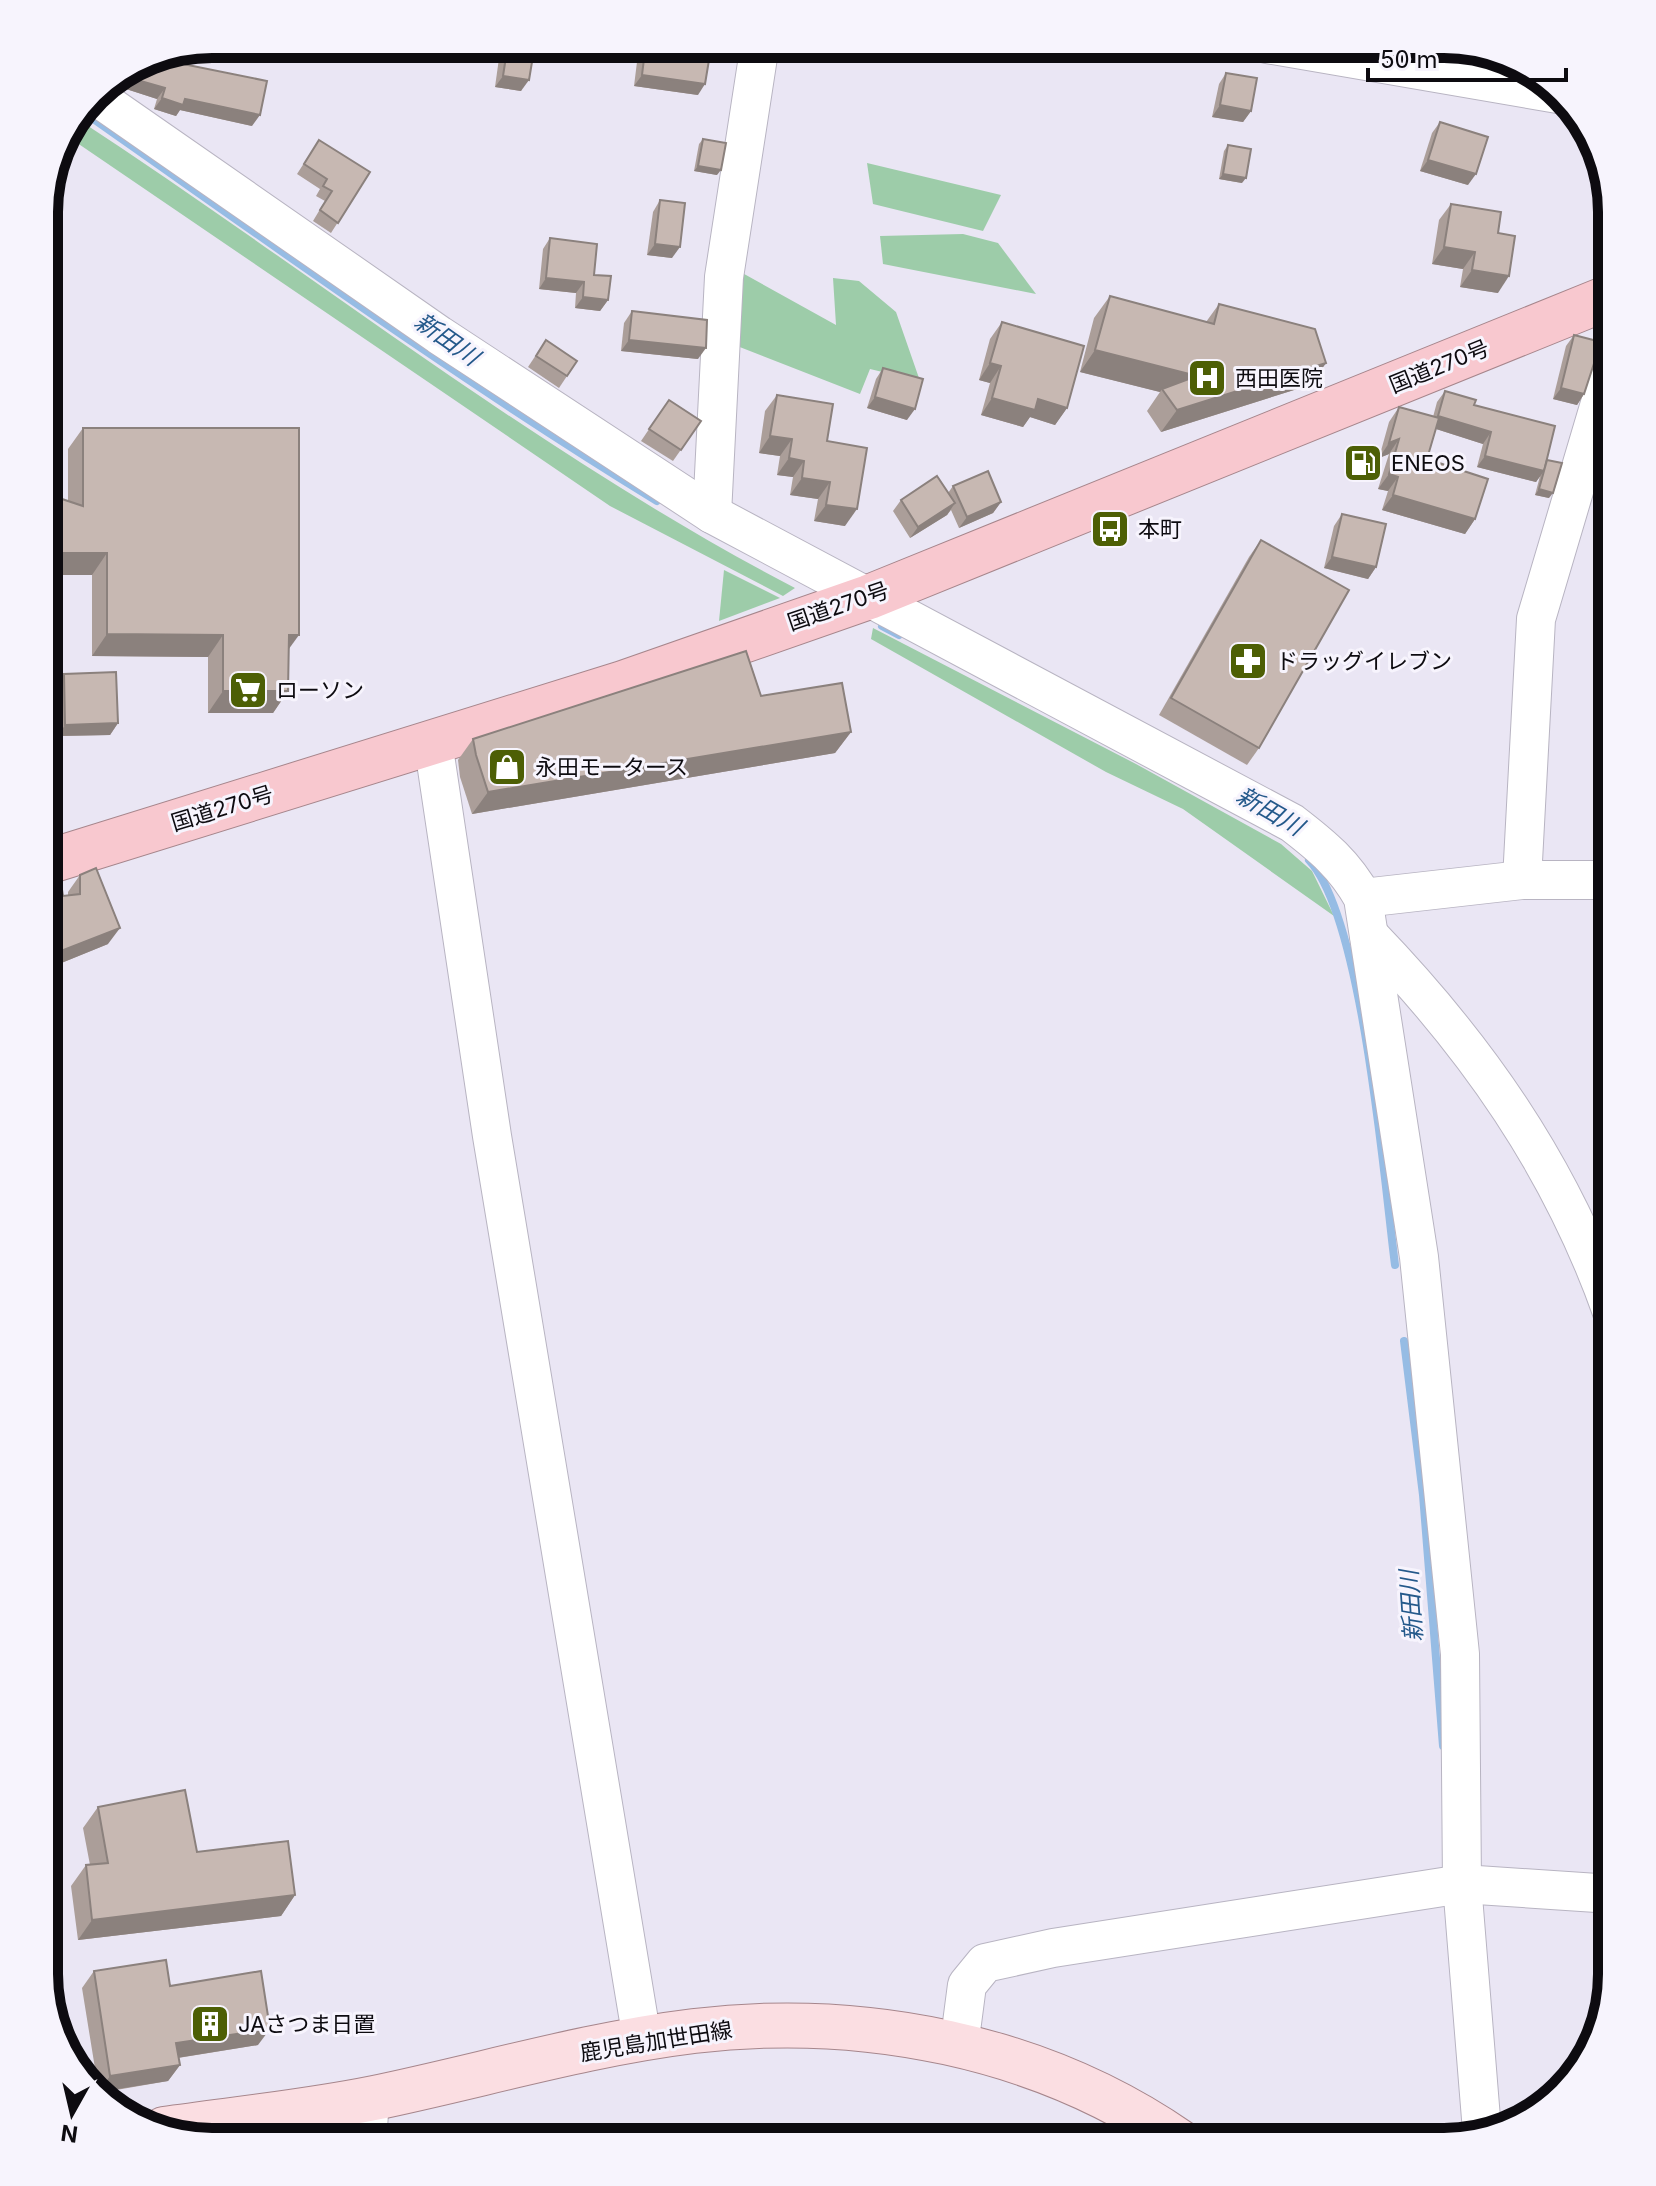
<svg xmlns="http://www.w3.org/2000/svg" width="1656" height="2186" font-family="Inter,'Noto Sans JP',sans-serif">
<style>
.green{fill:#9dcca9}
.lines{fill:none;stroke-linecap:round;stroke-linejoin:round}
.stream{stroke:#96bce4;stroke-width:8}
.minor-casing{stroke:#b8b4c2;stroke-width:40}
.major-casing{stroke:#a6868c;stroke-width:46}
.highway-casing{stroke:#a6868c;stroke-width:46}
.minor{stroke:#fff;stroke-width:38}
.major{stroke:#fbdee2;stroke-width:44}
.highway{stroke:#f8c8cf;stroke-width:44}
.wall{fill:#ab9e99}
.shaded-wall{fill:#8b817d}
.building{fill:#c7b8b2;stroke:#8b817d;stroke-width:2}
.labels{text-anchor:middle;dominant-baseline:central;stroke-width:6;stroke-linejoin:round;paint-order:stroke}
.street-label{font-size:22px;fill:#0d0b10;stroke:#f7f4fd}
.poi-label{font-size:22px;fill:#0d0b10;stroke:#f7f4fd;text-anchor:start}
.water-label{font-size:24px;font-style:italic;fill:#24598b;stroke:#f7f4fd}
.rim{fill:none;stroke:#0d0b10;stroke-width:10}
</style>
<rect width="100%" height="100%" fill="#eae6f4"/>
<g class="green">
<polygon points="1467,48 1528,67 1536,74 1463,66"/>
<path d="M76,118C316,275 540,455 795,588L783,596L610,506L64,134Z"/>
<polygon points="867,163 1001,195 983,231 873,204"/>
<polygon points="963,234 998,243 1036,294 883,264 880,236"/>
<polygon points="737,270 836,325 833,278 859,281 896,312 920,381 870,369 860,394 732,344"/>
<polygon points="724,570 780,598 719,621"/>
<polygon points="873,628 1136,764 1281,844 1312,871 1334,916 1183,809 1106,772 871,639"/>
</g>
<g class="lines">
<g class="stream">
<path d="M82,111C272,244 459,380 657,501"/>
<polyline points="882,626 899,635"/>
<path d="M1309,860C1363,918 1384,1179 1395,1265"/>
<polyline points="1404,1341 1423,1495 1443,1746"/>
</g>
<defs>
<g id="minor">
<polyline points="1267,44 1558,94"/>
<path d="M94,95L439,335L712,514L1292,823C1322,846 1345,865 1363,898L1419,1257L1460,1654L1462,1884L1482,2131"/>
<polyline points="712,514 724,277 760,44"/>
<polyline points="433,742 492,1136 642,2039"/>
<polyline points="1522,880 1536,619 1612,363"/>
<polyline points="1363,898 1522,880 1612,880"/>
<path d="M1369,935C1476,1046 1560,1165 1612,1312"/>
<polyline points="959,2046 967,1985 985,1963 1053,1948 1462,1884 1612,1894"/>
<polyline points="367,2142 370,2099"/>
</g>
<path id="major" d="M164,2129C234,2119 305,2112 374,2098C480,2076 587,2044 694,2031C862,2011 1040,2045 1180,2142"/>
<polyline id="highway" points="44,863 623,683 869,597 1612,296"/>
</defs>
<use href="#minor" class="minor-casing"/>
<use href="#major" class="major-casing"/>
<use href="#highway" class="highway-casing"/>
<use href="#minor" class="minor"/>
<use href="#major" class="major"/>
<use href="#highway" class="highway"/>
</g>
<g class="wall">
<polygon points="301,44 354,44 346,58 301,56"/>
<polygon points="501,44 535,44 521,91 495,87"/>
<polygon points="645,51 698,95 634,86 637,62"/>
<polygon points="148,57 173,62 252,126 180,110 176,116 154,109 157,99 123,88 110,80"/>
<polygon points="1226,73 1251,111 1243,122 1212,117 1219,84"/>
<polygon points="1440,122 1468,185 1420,171 1432,133"/>
<polygon points="703,139 717,175 694,171 699,144"/>
<polygon points="319,140 370,172 331,233 313,221 325,201 316,196 320,189 297,174"/>
<polygon points="1228,145 1242,183 1219,179 1224,151"/>
<polygon points="660,200 672,258 647,255 653,212"/>
<polygon points="1451,204 1498,233 1498,293 1460,287 1463,269 1432,264 1439,220"/>
<polygon points="1612,212 1612,259 1603,257"/>
<polygon points="550,238 594,275 608,300 600,311 575,308 576,293 539,289 543,249"/>
<polygon points="1110,296 1206,322 1219,304 1326,363 1310,385 1161,432 1147,411 1160,392 1080,372 1094,318"/>
<polygon points="632,311 698,359 621,351 624,323"/>
<polygon points="1002,322 1067,408 1055,425 1030,417 1023,427 981,415 990,383 979,380 990,339"/>
<polygon points="1574,335 1584,394 1577,405 1553,399 1566,346"/>
<polygon points="546,340 577,361 559,388 528,367"/>
<polygon points="883,368 907,420 867,408 876,379"/>
<polygon points="1445,391 1474,405 1546,461 1549,498 1535,495 1540,476 1536,482 1477,467 1483,444 1436,429 1427,459 1475,519 1465,534 1382,510 1388,491 1378,489 1389,454 1379,458 1389,422 1399,407 1433,417 1437,402"/>
<polygon points="777,395 827,441 845,526 814,521 818,499 790,495 793,477 777,475 780,456 759,453 765,411"/>
<polygon points="669,400 701,421 673,461 641,441"/>
<polygon points="83,428 289,650 288,691 273,713 208,713 208,657 92,656 92,575 68,501 68,449"/>
<polygon points="953,486 1001,502 993,513 959,528 951,510 947,515 910,538 893,511 901,500 948,493"/>
<polygon points="1342,514 1376,567 1368,579 1324,568 1334,526"/>
<polygon points="1261,540 1259,748 1247,765 1159,715 1249,557"/>
<polygon points="64,674 118,723 110,735 58,736 56,686"/>
<polygon points="761,696 851,732 835,753 472,814 460,777 458,760 473,739"/>
<polygon points="80,875 108,944 49,968 44,955 44,889 63,896 68,895 68,892"/>
<polygon points="98,1807 197,1852 295,1895 281,1916 78,1940 71,1886 86,1865 90,1865 83,1828"/>
<polygon points="94,1971 170,1986 258,2045 178,2058 180,2065 168,2081 99,2093 82,1988"/>
</g>
<g class="shaded-wall">
<polygon points="1422,44 1453,44 1447,53 1419,48"/>
<polygon points="309,45 353,47 346,58 301,56"/>
<polygon points="602,46 624,49 620,55 598,52"/>
<polygon points="642,75 705,84 698,95 634,86"/>
<polygon points="503,76 529,80 521,91 495,87"/>
<polygon points="130,78 165,88 157,99 123,88"/>
<polygon points="162,98 185,99 260,115 252,126 180,110 176,116 154,109"/>
<polygon points="1220,105 1251,111 1243,122 1212,117"/>
<polygon points="1428,160 1476,174 1468,185 1420,171"/>
<polygon points="698,166 721,170 717,175 694,171"/>
<polygon points="1223,174 1246,178 1242,183 1219,179"/>
<polygon points="655,244 680,247 672,258 647,255"/>
<polygon points="1610,246 1612,246 1612,259 1603,257"/>
<polygon points="1444,247 1475,252 1463,269 1432,264"/>
<polygon points="1472,270 1509,276 1498,293 1460,287"/>
<polygon points="546,278 584,282 576,293 539,289"/>
<polygon points="583,297 608,300 600,311 575,308"/>
<polygon points="629,340 706,348 698,359 621,351"/>
<polygon points="1095,350 1197,376 1162,389 1160,392 1080,372"/>
<polygon points="990,363 1001,366 990,383 979,380"/>
<polygon points="1326,363 1310,385 1161,432 1177,410"/>
<polygon points="1561,388 1584,394 1577,405 1553,399"/>
<polygon points="875,397 915,409 907,420 867,408"/>
<polygon points="992,398 1038,399 1067,408 1055,425 1030,417 1023,427 981,415"/>
<polygon points="1438,416 1491,432 1483,444 1430,427"/>
<polygon points="770,436 792,439 780,456 759,453"/>
<polygon points="1399,439 1389,454 1379,458 1389,443"/>
<polygon points="1485,456 1544,471 1536,482 1477,467"/>
<polygon points="789,458 804,461 793,477 777,475"/>
<polygon points="1389,474 1398,477 1388,491 1378,489"/>
<polygon points="802,478 830,482 818,499 790,495"/>
<polygon points="1539,489 1553,493 1549,498 1535,495"/>
<polygon points="1393,495 1475,519 1465,534 1382,510"/>
<polygon points="1001,502 993,513 959,528 967,517"/>
<polygon points="955,503 947,515 910,538 918,527"/>
<polygon points="826,505 857,509 845,526 814,521"/>
<polygon points="44,553 107,553 92,575 44,575"/>
<polygon points="1332,557 1376,567 1368,579 1324,568"/>
<polygon points="107,634 223,635 208,657 92,656"/>
<polygon points="289,635 299,635 283,657"/>
<polygon points="223,691 288,691 273,713 208,713"/>
<polygon points="118,723 110,735 58,736 65,725"/>
<polygon points="851,732 835,753 472,814 488,792"/>
<polygon points="120,928 108,944 49,968 61,951"/>
<polygon points="295,1895 281,1916 78,1940 92,1920"/>
<polygon points="270,2029 258,2045 164,2060 176,2043"/>
<polygon points="180,2065 168,2081 99,2092 110,2076"/>
</g>
<g class="building">
<polygon points="309,44 354,44 353,47"/>
<polygon points="508,44 535,44 529,80 503,76"/>
<polygon points="603,44 624,44 624,49 602,46"/>
<polygon points="645,51 709,60 705,84 642,75"/>
<polygon points="168,53 175,55 173,62 267,81 260,115 185,99 183,105 162,98 165,88 130,78 122,73 148,57"/>
<polygon points="1226,73 1257,78 1251,111 1220,105"/>
<polygon points="1440,122 1488,137 1476,174 1428,160"/>
<polygon points="703,139 726,143 721,170 698,166"/>
<polygon points="319,140 370,172 338,223 320,210 332,191 323,186 327,179 304,164"/>
<polygon points="1228,145 1251,149 1246,178 1223,174"/>
<polygon points="660,200 685,203 680,247 655,244"/>
<polygon points="1451,204 1501,212 1498,233 1515,236 1509,276 1472,270 1475,252 1444,247"/>
<polygon points="550,238 597,244 594,275 611,276 608,300 583,297 584,282 546,278"/>
<polygon points="1110,296 1214,324 1219,304 1315,329 1326,363 1177,410 1162,389 1197,376 1095,350"/>
<polygon points="632,311 707,320 706,348 629,340"/>
<polygon points="1002,322 1084,346 1067,408 1038,399 1035,410 992,398 1001,366 990,363"/>
<polygon points="1574,335 1601,342 1584,394 1561,388"/>
<polygon points="546,340 577,361 567,376 536,356"/>
<polygon points="883,368 923,379 915,409 875,397"/>
<polygon points="1445,391 1476,400 1474,405 1555,426 1544,471 1485,456 1491,432 1438,416"/>
<polygon points="777,395 833,404 827,441 867,448 857,509 826,505 830,482 802,478 804,461 789,458 792,439 770,436"/>
<polygon points="669,400 701,421 681,450 649,429"/>
<polygon points="1399,407 1439,418 1427,459 1488,479 1475,519 1393,495 1398,477 1389,474 1399,439 1389,443"/>
<polygon points="83,428 299,428 299,635 289,635 288,691 223,691 223,635 107,634 107,553 44,553 44,493 83,506"/>
<polygon points="1547,460 1562,463 1553,493 1539,489"/>
<polygon points="988,471 1001,502 967,517 953,486"/>
<polygon points="937,476 955,503 918,527 901,500"/>
<polygon points="1342,514 1386,524 1376,567 1332,557"/>
<polygon points="1261,540 1349,590 1259,748 1171,698"/>
<polygon points="746,651 761,696 842,683 851,732 488,792 476,755 473,739"/>
<polygon points="116,672 118,723 65,725 64,674"/>
<polygon points="96,868 120,928 61,951 44,909 44,889 61,883 63,896 80,894 80,875"/>
<polygon points="185,1790 197,1852 288,1841 295,1895 92,1920 86,1865 108,1863 98,1807"/>
<polygon points="166,1960 170,1986 261,1971 270,2029 176,2043 180,2065 110,2076 94,1971"/>
</g>
<defs>
<symbol id="hospital-square" viewBox="-11 -11 22 22"><rect x="-9" y="-9" width="18" height="18" rx="4" fill="#4d5f05" stroke="#f7f4fd"/><path d="M-5-5h3v3.5h4V-5h3V5h-3V1.5h-4V5h-3Z" fill="#fff"/></symbol>
<symbol id="fuel-square" viewBox="-11 -11 22 22"><rect x="-9" y="-9" width="18" height="18" rx="4" fill="#4d5f05" stroke="#f7f4fd"/><path d="M-5.5-6h7V0h2V4h1.3V-2.5L3-4.5l.8-.8L6-3V5H2.5V1h-1V6h-7ZM-4.2-4.7v3.2H.2V-4.7Z" fill="#fff"/></symbol>
<symbol id="bus-square" viewBox="-11 -11 22 22"><rect x="-9" y="-9" width="18" height="18" rx="4" fill="#4d5f05" stroke="#f7f4fd"/><path d="M-5-6H5V4H4V6H2V4H-2V6H-4V4H-5ZM-3.5-4V0h7V-4ZM-3.5 1.2v1.5H-2V1.2ZM2 1.2v1.5H3.5V1.2Z" fill="#fff"/></symbol>
<symbol id="pharmacy-square" viewBox="-11 -11 22 22"><rect x="-9" y="-9" width="18" height="18" rx="4" fill="#4d5f05" stroke="#f7f4fd"/><path d="M-2-6h4v4h4v4h-4v4h-4v-4h-4v-4h4Z" fill="#fff"/></symbol>
<symbol id="supermarket-square" viewBox="-11 -11 22 22"><rect x="-9" y="-9" width="18" height="18" rx="4" fill="#4d5f05" stroke="#f7f4fd"/><path d="M-6-5.5h2.5l.6 2H6L4.5 2H-2.5L-4.4-4H-6ZM-1.5 3.2a1.3 1.3 0 1 0 .1 0ZM3 3.2a1.3 1.3 0 1 0 .1 0Z" fill="#fff"/></symbol>
<symbol id="shop-square" viewBox="-11 -11 22 22"><rect x="-9" y="-9" width="18" height="18" rx="4" fill="#4d5f05" stroke="#f7f4fd"/><path d="M-5-2.5h2.3a2.7 3.5 0 0 1 5.4 0H5L5.5 6h-11ZM-1.5-2.5h3a1.5 2.3 0 0 0-3 0Z" fill="#fff"/></symbol>
<symbol id="building-square" viewBox="-11 -11 22 22"><rect x="-9" y="-9" width="18" height="18" rx="4" fill="#4d5f05" stroke="#f7f4fd"/><path d="M-4-6H4V6H1V3H-1V6H-4ZM-2.5-4.3h1.7v1.8h-1.7ZM.8-4.3h1.7v1.8H.8ZM-2.5-1h1.7V.8h-1.7ZM.8-1h1.7V.8H.8Z" fill="#fff"/></symbol>
</defs>
<g fill-rule="evenodd">
<use href="#hospital-square" x="1185" y="356" width="44" height="44"/>
<use href="#fuel-square" x="1341" y="441" width="44" height="44"/>
<use href="#bus-square" x="1088" y="507" width="44" height="44"/>
<use href="#pharmacy-square" x="1226" y="639" width="44" height="44"/>
<use href="#supermarket-square" x="226" y="668" width="44" height="44"/>
<use href="#shop-square" x="485" y="745" width="44" height="44"/>
<use href="#building-square" x="188" y="2002" width="44" height="44"/>
</g>
<g class="labels">
<g class="street-label">
<text transform="translate(1439 366) rotate(-22)">国道270号</text>
<text transform="translate(838 606) rotate(-19)">国道270号</text>
<text transform="translate(222 808) rotate(-17)">国道270号</text>
<text transform="translate(656 2041) rotate(-9)">鹿児島加世田線</text>
</g>
<g class="poi-label">
<text x="1235" y="378">西田医院</text>
<text x="1391" y="463">ENEOS</text>
<text x="1138" y="529">本町</text>
<text x="1276" y="661">ドラッグイレブン</text>
<text x="276" y="690">ローソン</text>
<text x="535" y="767">永田モータース</text>
<text x="238" y="2024">JAさつま日置</text>
</g>
<g class="water-label">
<text transform="translate(447 339) rotate(35)">新田川</text>
<text transform="translate(1270 811) rotate(30)">新田川</text>
<text transform="translate(1411 1606) rotate(-94)">新田川</text>
</g>
</g>
<path d="M0 0H1656V2186H0ZM212 58H1444A154 154 0 0 1 1598 212V1974A154 154 0 0 1 1444 2128H212A154 154 0 0 1 58 1974V212A154 154 0 0 1 212 58Z" fill="#f7f4fd" fill-rule="evenodd"/>
<path class="rim" d="M212 58H1444A154 154 0 0 1 1598 212V1974A154 154 0 0 1 1444 2128H212A154 154 0 0 1 58 1974V212A154 154 0 0 1 212 58Z"/>
<g transform="translate(72 2114) rotate(188)" stroke="#f7f4fd" stroke-width="6" paint-order="stroke">
<path d="M0-6L14 30L0 20L-14 30Z" fill="#0d0b10"/>
<text y="-12" font-size="22" font-weight="bold" text-anchor="middle" fill="#0d0b10">N</text>
</g>
<path d="M1368 68v12h198v-12" fill="none" stroke="#0d0b10" stroke-width="4"/>
<text x="1380" y="68" font-size="24" fill="#0d0b10" stroke="#f7f4fd" stroke-width="6" paint-order="stroke">50 m</text>
</svg>
